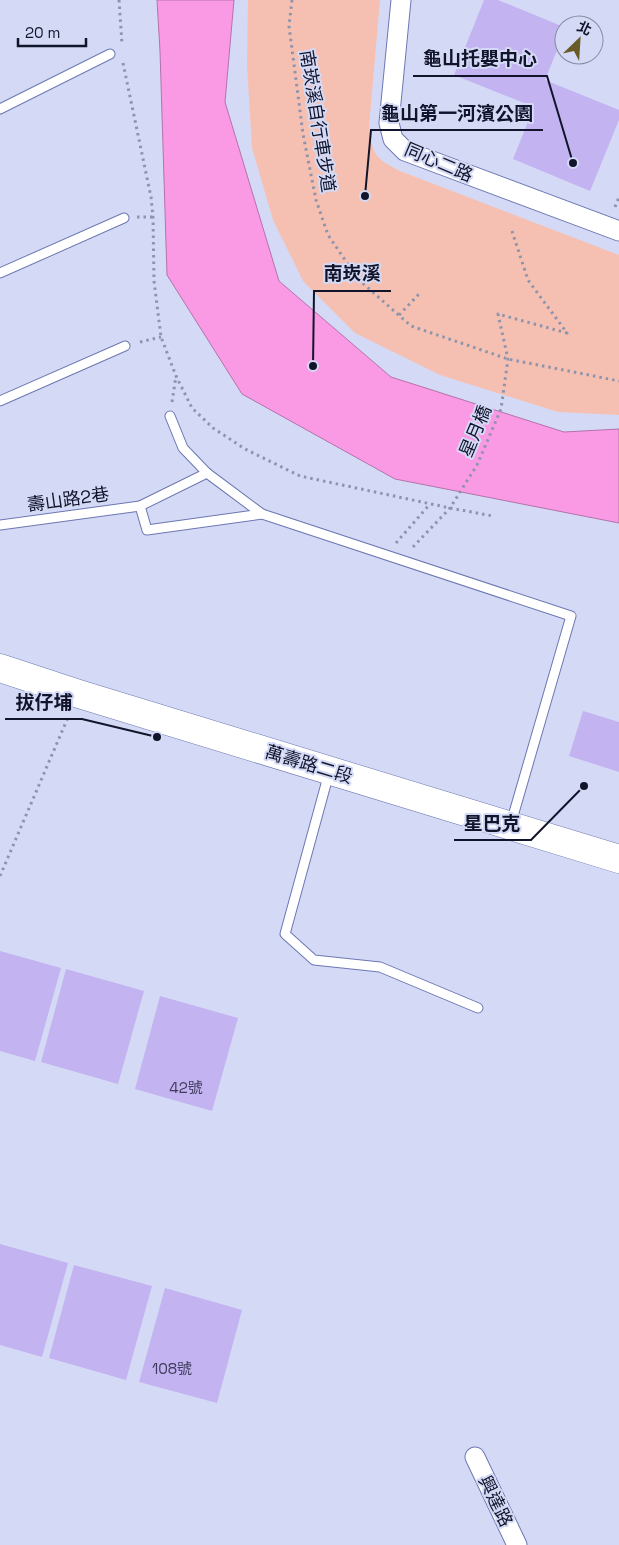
<svg xmlns="http://www.w3.org/2000/svg" width="619" height="1545" font-family="'Space Grotesk','Noto Sans TC',sans-serif">
<style>
.green{fill:#f5c0b2}
.water{fill:#fa9ae4;stroke:#b472ac}
.building{fill:#c3b3f1}
.lines{fill:none;stroke-linecap:round;stroke-linejoin:round}
.lane-casing{stroke:#6c77b3;stroke-width:11}
.street-casing{stroke:#6c77b3;stroke-width:21}
.primary-casing{stroke:#6c77b3;stroke-width:29}
.path{stroke:#8f94ad;stroke-width:3;stroke-dasharray:2.5 4;stroke-linecap:butt}
.lane{stroke:#fff;stroke-width:9}
.street{stroke:#fff;stroke-width:19}
.primary{stroke:#fff;stroke-width:28}
.labels{text-anchor:middle;dominant-baseline:central;stroke-width:4;stroke-linejoin:round;paint-order:stroke}
.number-label{font-size:15px;fill:#3e3c5c}
.street-label{font-size:18px;fill:#11142b;stroke:#d4daf5}
.leader{fill:none;stroke:#11142b;stroke-width:2}
.callout-dot{fill:#11142b;stroke:#d4daf5;stroke-width:2}
.callout-label{font-size:19px;text-anchor:middle;font-weight:bold;fill:#11142b;stroke:#d4daf5;stroke-width:4;stroke-linejoin:round;paint-order:stroke}
</style>
<rect width="100%" height="100%" fill="#d4daf5"/>
<path class="green" d="M248,0H380L369,127C373,156 375,158 400,171L619,255V415L558,412L440,375L355,333L303,281L273,220L252,148L247,65Z"/>
<polygon class="water" points="157,0 234,0 225,102 279,281 391,377 564,432 619,429 619,523 395,479 242,394 167,275 160,51"/>
<g class="building">
<polygon points="484,0 498,0 564,27 564,33 545,80 619,110 619,120 590,191 513,159 534,107 454,75"/>
<polygon points="583,711 619,722 619,772 569,756"/>
<polygon points="0,951 61,968 35,1061 0,1051"/>
<polygon points="66,969 144,991 118,1084 41,1062"/>
<polygon points="160,996 238,1018 212,1111 135,1089"/>
<polygon points="0,1244 68,1263 42,1357 0,1345"/>
<polygon points="74,1265 152,1286 126,1380 49,1358"/>
<polygon points="165,1288 242,1310 217,1403 139,1382"/>
</g>
<g class="lines">
<defs>
<g id="lane">
<polyline points="0,109 110,54"/>
<polyline points="0,273 124,218"/>
<polyline points="0,401 125,346"/>
<polyline points="170,416 183,448 207,473 262,514"/>
<polyline points="207,473 140,506 147,530 262,514 571,616 511,823"/>
<polyline points="0,525 140,506"/>
<polyline points="329,773 285,934 314,960 380,967 478,1008"/>
</g>
<g id="street">
<polyline points="401,0 389,123 393,139 405,151 619,231"/>
<polyline points="475,1457 517,1545"/>
</g>
<polyline id="primary" points="0,668 79,694 619,859"/>
</defs>
<use href="#lane" class="lane-casing"/>
<use href="#street" class="street-casing"/>
<use href="#primary" class="primary-casing"/>
<g class="path">
<polyline points="119,0 122,44"/>
<polyline points="292,0 289,26 303,134 316,200 328,235 358,279 411,326 508,359 619,381"/>
<polyline points="123,63 151,197 153,217 154,281 161,337 176,376 192,408 213,428 245,449 300,476 450,508 493,516"/>
<polyline points="615,207 619,197"/>
<polyline points="137,217 153,217"/>
<polyline points="399,315 420,293"/>
<polyline points="140,342 161,337"/>
<polyline points="172,402 176,376"/>
<polyline points="396,543 430,504"/>
<polyline points="413,547 450,508 477,465 501,409 508,359 498,314 567,333 528,280 512,231"/>
<polyline points="0,876 69,715"/>
</g>
<use href="#lane" class="lane"/>
<use href="#street" class="street"/>
<use href="#primary" class="primary"/>
</g>
<g class="labels">
<g class="number-label">
<text x="186" y="1087">42號</text>
<text x="172" y="1368">108號</text>
</g>
<g class="street-label">
<text transform="translate(318 121) rotate(81)">南崁溪自行車步道</text>
<text transform="translate(439 162) rotate(23)">同心二路</text>
<text transform="translate(475 431) rotate(-67)">星月橋</text>
<text transform="translate(68 499) rotate(-8)">壽山路2巷</text>
<text transform="translate(309 764) rotate(17)">萬壽路二段</text>
<text transform="translate(496 1501) rotate(64)">興達路</text>
</g>
</g>
<path class="leader" d="M573 163L547 76H413M365 196L371 130H543M313 366L314 291H391M157 737L82 719H5M584 786L531 840H454"/>
<g class="callout-dot">
<circle cx="573" cy="163" r="5"/>
<circle cx="365" cy="196" r="5"/>
<circle cx="313" cy="366" r="5"/>
<circle cx="157" cy="737" r="5"/>
<circle cx="584" cy="786" r="5"/>
</g>
<g class="callout-label">
<text x="480" y="65">龜山托嬰中心</text>
<text x="457" y="120">龜山第一河濱公園</text>
<text x="352" y="280">南崁溪</text>
<text x="44" y="709">拔仔埔</text>
<text x="492" y="830">星巴克</text>
</g>
<g transform="translate(579 40) rotate(25)"><circle r="24" fill="#d4daf5" stroke="#868ba4"/>
<path d="M0-4L9 19L0 12L-9 19Z" fill="#685b28"/>
<text y="-8" font-size="14" font-weight="bold" text-anchor="middle" fill="#11142b">北</text>
</g>
<path d="M18 38v8h68v-8" fill="none" stroke="#11142b" stroke-width="2.5"/>
<text x="25" y="38" font-size="15" fill="#11142b" stroke="#d4daf5" stroke-width="4" paint-order="stroke">20 m</text>
</svg>
